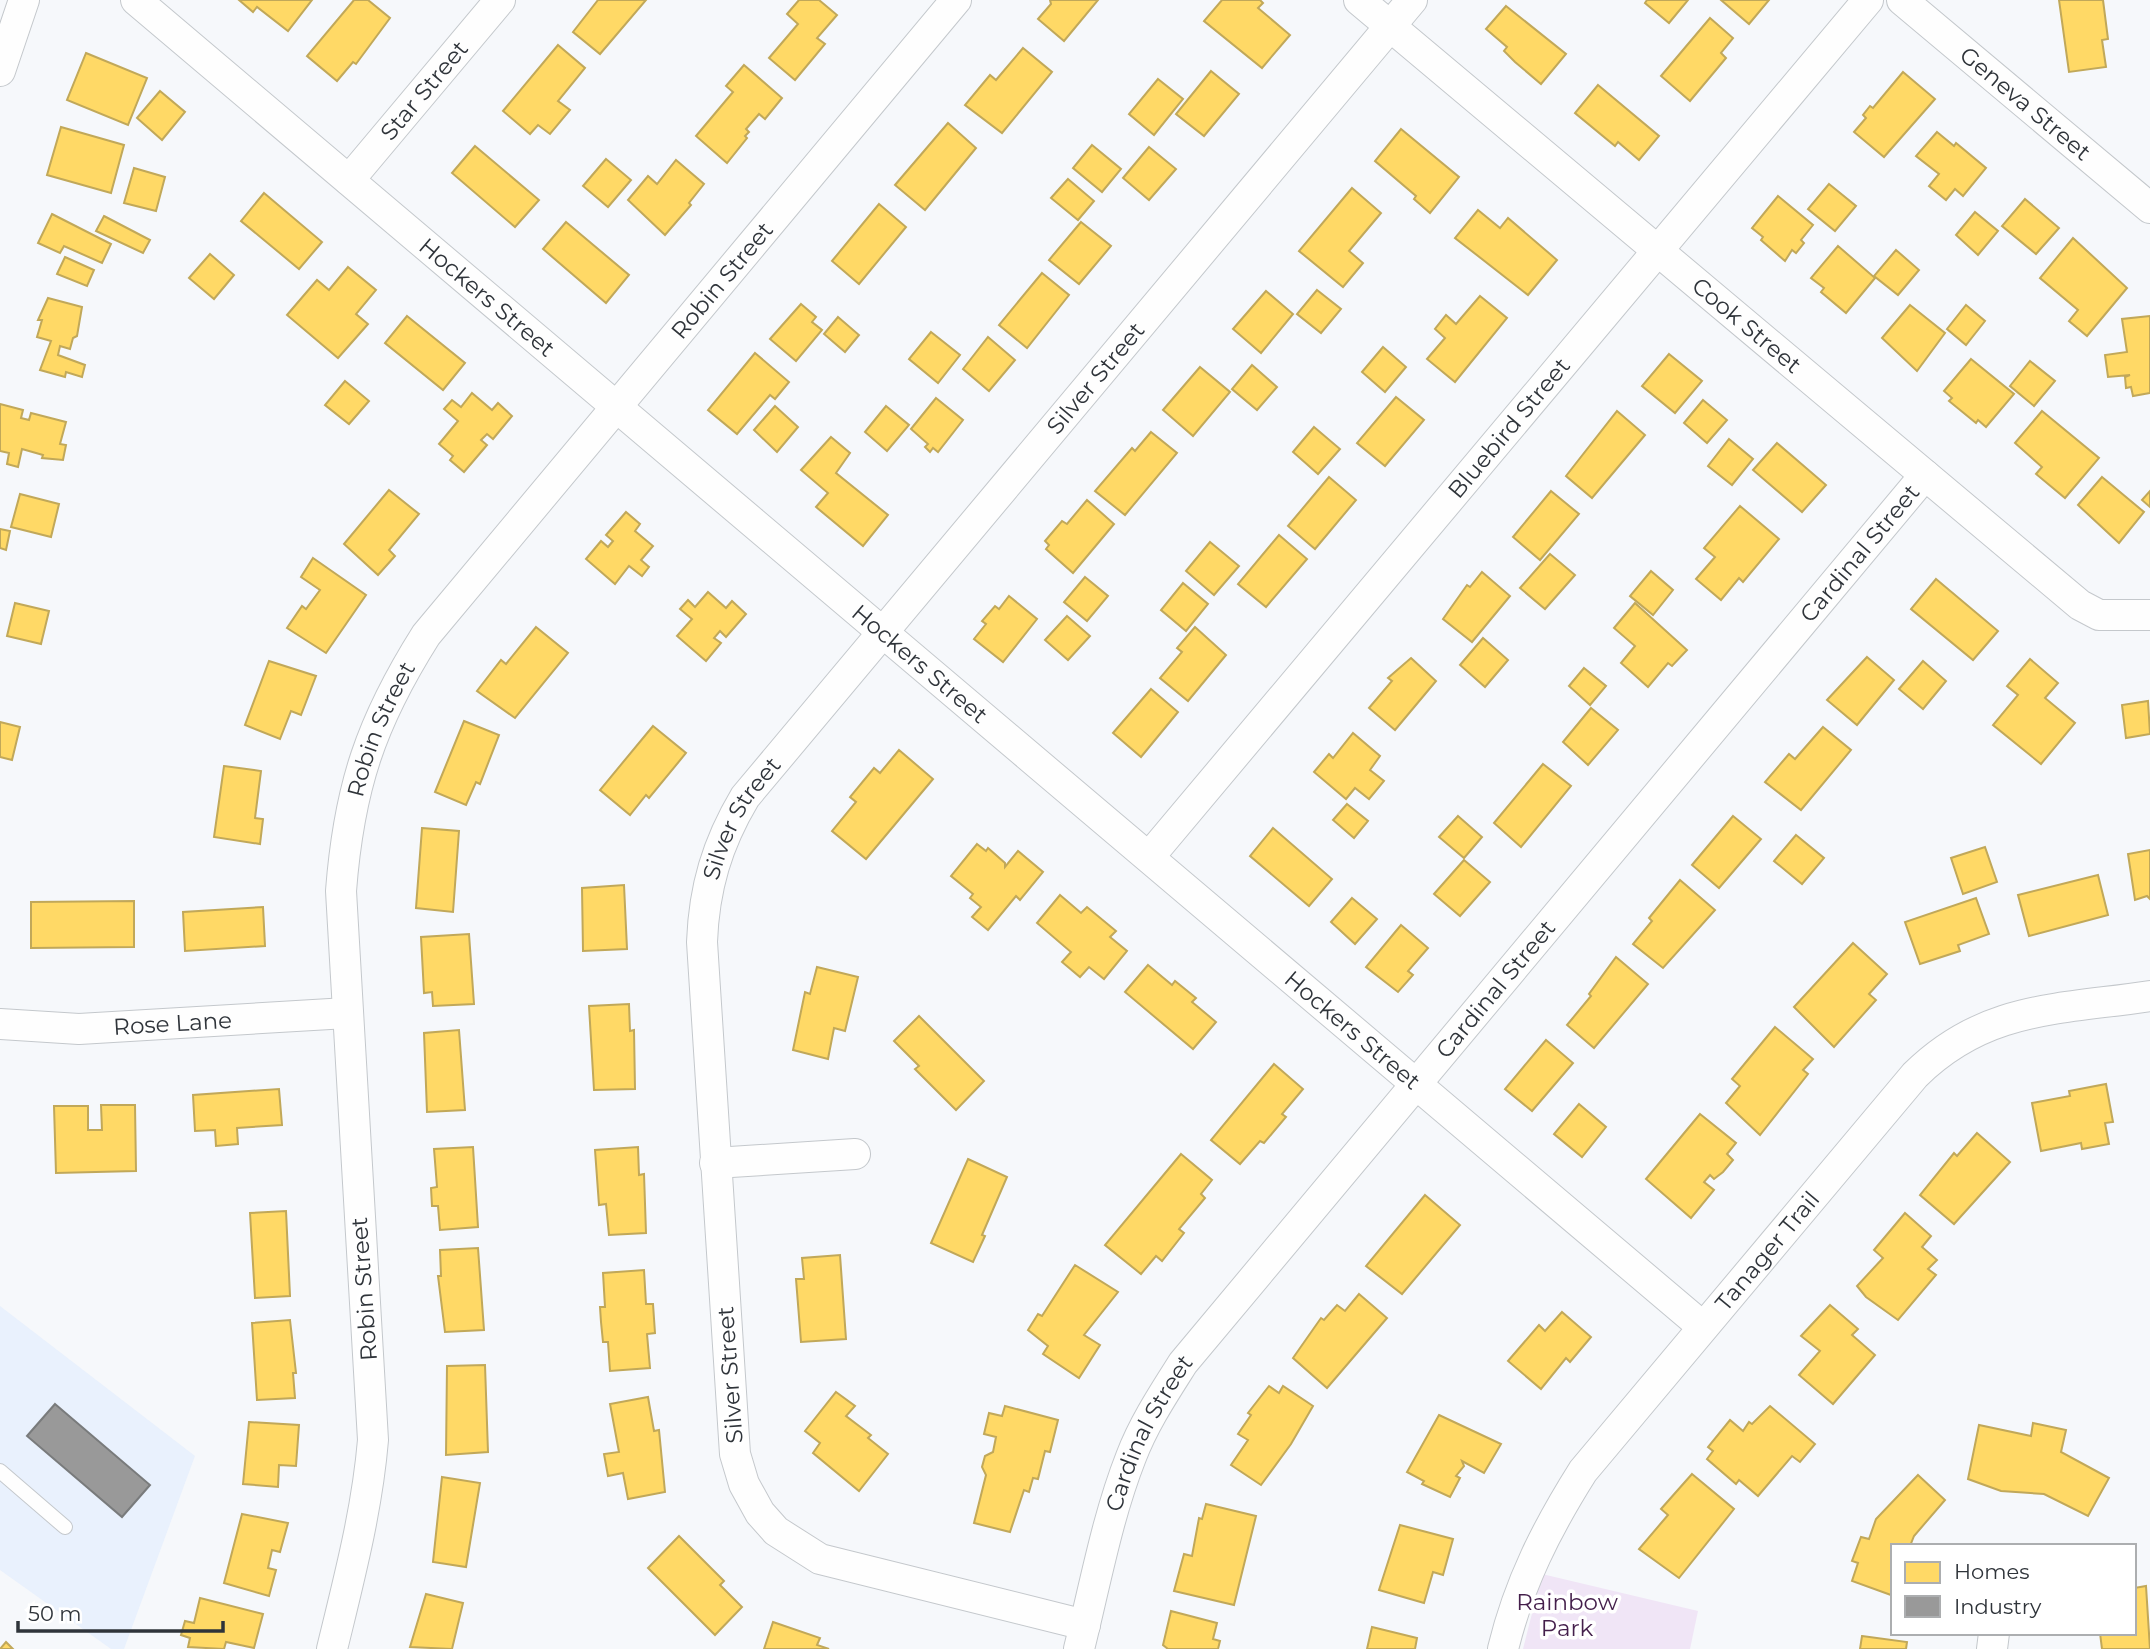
<svg xmlns="http://www.w3.org/2000/svg" width="2150" height="1649" font-family="Montserrat,sans-serif">
<style>
.built{fill:#e9f1fd}
.green{fill:#f0e5f6}
.homes{fill:#ffd966;stroke:#c1a859;stroke-width:2}
.industry{fill:#999;stroke:#797b7c;stroke-width:2}
.lines{fill:none;stroke-linecap:round;stroke-linejoin:round}
.lane-casing{stroke:#c4c8cc;stroke-width:16}
.street-casing{stroke:#c4c8cc;stroke-width:32}
.lane{stroke:#fefefe;stroke-width:14}
.street{stroke:#fefefe;stroke-width:30}
.labels{text-anchor:middle;dominant-baseline:central;stroke-width:7;stroke-linejoin:round;paint-order:stroke}
.street-label{font-size:23px;fill:#2f343a;stroke:#fff}
.park-label{font-size:23px;fill:#441f4b;stroke:#fff}
</style>
<rect width="100%" height="100%" fill="#f6f8fb"/>
<polygon class="built" points="0,1306 195,1456 124,1649 111,1649 0,1570"/>
<polygon class="green" points="1542,1574 1698,1611 1690,1649 1523,1649"/>
<g class="homes">
<polygon points="239,0 312,0 288,31 257,7 253,12"/>
<polygon points="354,0 368,0 390,18 356,64 353,62 337,81 307,56"/>
<polygon points="598,0 646,0 600,54 573,32"/>
<polygon points="799,0 819,0 837,15 817,38 825,44 795,80 769,58 798,24 787,14"/>
<polygon points="1050,0 1098,0 1064,41 1038,19 1051,4"/>
<polygon points="1222,0 1260,0 1263,3 1258,8 1290,35 1262,68 1204,21"/>
<polygon points="1647,0 1688,0 1669,23 1645,3"/>
<polygon points="1721,0 1769,0 1749,24"/>
<polygon points="2059,0 2103,0 2108,39 2102,40 2106,67 2069,72"/>
<polygon points="1506,6 1566,54 1541,84 1515,62 1504,51 1507,47 1486,29"/>
<polygon points="1710,18 1733,38 1721,53 1726,58 1690,101 1661,76"/>
<polygon points="558,45 585,68 558,101 570,110 550,134 538,125 530,134 503,111"/>
<polygon points="1023,48 1052,72 1002,133 965,105 990,75 996,80"/>
<polygon points="86,53 147,78 128,125 67,100"/>
<polygon points="744,65 782,98 765,119 759,114 746,129 749,132 745,136 747,138 727,163 696,136 733,92 726,86"/>
<polygon points="1211,71 1239,94 1204,136 1176,114"/>
<polygon points="1903,72 1935,99 1884,157 1854,132 1866,118 1863,115 1870,106 1873,108"/>
<polygon points="1158,79 1183,99 1154,135 1129,114"/>
<polygon points="1598,85 1659,136 1639,160 1618,142 1615,146 1575,113"/>
<polygon points="160,91 185,112 162,140 137,118"/>
<polygon points="948,123 976,148 925,210 895,185"/>
<polygon points="61,127 124,145 111,193 47,175"/>
<polygon points="1401,129 1459,177 1430,213 1414,199 1416,196 1375,161"/>
<polygon points="1937,132 1954,146 1956,143 1986,168 1963,196 1955,189 1946,200 1929,186 1939,174 1916,156"/>
<polygon points="1092,145 1121,169 1102,192 1073,168"/>
<polygon points="475,146 539,200 515,227 452,173"/>
<polygon points="1149,147 1176,169 1149,200 1123,178"/>
<polygon points="606,159 631,180 608,207 583,186"/>
<polygon points="676,160 704,184 689,203 691,205 665,235 628,200 648,176 657,184"/>
<polygon points="134,168 165,177 156,211 124,203"/>
<polygon points="1068,179 1094,201 1078,220 1051,198"/>
<polygon points="1829,184 1856,206 1835,231 1808,209"/>
<polygon points="1352,188 1381,213 1349,251 1363,263 1343,287 1299,251"/>
<polygon points="264,193 322,242 299,269 241,221"/>
<polygon points="1778,196 1813,225 1801,240 1804,243 1796,253 1792,250 1785,261 1761,240 1763,237 1752,228"/>
<polygon points="2025,199 2059,228 2036,254 2002,226"/>
<polygon points="879,204 906,227 859,284 832,261"/>
<polygon points="1478,210 1500,228 1508,218 1557,260 1528,295 1455,238"/>
<polygon points="1975,212 1998,231 1978,255 1956,235"/>
<polygon points="52,214 111,244 102,263 64,246 60,253 38,243"/>
<polygon points="104,216 150,240 143,253 96,231"/>
<polygon points="566,222 629,275 606,303 543,249"/>
<polygon points="1081,222 1111,246 1079,284 1049,260"/>
<polygon points="2073,238 2127,288 2087,336 2069,321 2078,310 2040,278"/>
<polygon points="1838,246 1875,278 1846,313 1821,292 1824,288 1811,278"/>
<polygon points="1896,250 1919,270 1898,295 1874,276"/>
<polygon points="210,254 234,275 214,299 189,278"/>
<polygon points="65,257 94,270 87,286 57,274"/>
<polygon points="348,267 376,290 356,314 368,324 338,358 287,315 317,280 329,290"/>
<polygon points="1042,273 1069,295 1027,348 999,325"/>
<polygon points="1317,290 1341,309 1321,333 1297,314"/>
<polygon points="1266,291 1293,314 1261,353 1233,329"/>
<polygon points="1480,296 1507,318 1455,382 1427,359 1445,338 1435,329 1446,315 1456,324"/>
<polygon points="48,298 82,307 77,336 73,338 70,349 60,346 58,355 85,365 82,377 66,372 65,377 40,370 51,341 37,337 42,320 38,320"/>
<polygon points="801,304 816,317 812,322 822,330 796,361 770,339"/>
<polygon points="1910,305 1945,333 1917,371 1882,338"/>
<polygon points="1966,305 1985,321 1966,345 1947,329"/>
<polygon points="407,316 465,363 443,390 385,343"/>
<polygon points="2150,316 2150,393 2133,396 2131,387 2126,388 2125,377 2130,375 2108,377 2105,355 2127,352 2122,319"/>
<polygon points="838,317 859,335 845,352 824,334"/>
<polygon points="931,332 960,355 938,383 909,359"/>
<polygon points="988,337 1015,360 989,391 963,369"/>
<polygon points="1383,347 1406,367 1385,392 1362,372"/>
<polygon points="755,353 789,382 775,399 770,395 737,434 708,410"/>
<polygon points="1669,354 1702,381 1675,413 1642,386"/>
<polygon points="1971,359 2014,394 1986,427 1978,420 1976,423 1949,401 1952,398 1944,391"/>
<polygon points="2030,361 2055,381 2034,406 2010,386"/>
<polygon points="1252,365 1277,387 1257,410 1232,389"/>
<polygon points="1200,367 1230,392 1193,436 1163,410"/>
<polygon points="345,381 369,401 349,424 325,405"/>
<polygon points="472,393 492,410 498,403 512,416 493,439 487,434 481,440 487,445 464,472 450,460 453,456 439,444 458,421 444,409 452,400 461,407"/>
<polygon points="1396,397 1424,420 1385,466 1357,443"/>
<polygon points="936,398 963,420 938,452 933,448 930,452 925,447 928,444 911,429"/>
<polygon points="1703,400 1727,420 1707,443 1684,423"/>
<polygon points="0,404 23,410 21,418 29,420 31,413 66,422 60,444 66,445 63,460 42,458 43,455 22,449 18,467 7,464 9,453 0,451"/>
<polygon points="775,406 798,427 777,452 754,430"/>
<polygon points="886,406 909,425 887,451 865,432"/>
<polygon points="1617,411 1645,435 1592,498 1566,476"/>
<polygon points="2042,411 2099,458 2065,498 2036,474 2042,467 2015,443"/>
<polygon points="1314,427 1340,449 1318,474 1293,452"/>
<polygon points="1151,432 1177,453 1125,515 1095,491 1132,448 1135,451"/>
<polygon points="831,437 850,453 836,473 888,515 863,546 816,507 828,493 801,470"/>
<polygon points="1729,439 1753,459 1732,485 1708,466"/>
<polygon points="1777,443 1826,485 1802,512 1753,470"/>
<polygon points="1329,477 1356,500 1315,549 1288,526"/>
<polygon points="2102,477 2144,512 2119,543 2078,505"/>
<polygon points="389,490 419,514 389,550 395,556 378,575 344,544"/>
<polygon points="1551,491 1579,514 1540,560 1513,537"/>
<polygon points="2150,491 2150,507 2142,500"/>
<polygon points="20,494 59,504 51,537 11,527"/>
<polygon points="1087,500 1114,524 1073,573 1046,549 1049,545 1045,541 1062,521 1067,524"/>
<polygon points="1740,506 1779,539 1743,582 1739,578 1721,600 1696,579 1715,557 1704,548"/>
<polygon points="626,512 640,524 635,531 653,546 641,560 649,567 642,576 629,566 615,584 586,559 601,541 608,547 613,541 606,535"/>
<polygon points="0,529 10,531 6,550 0,548"/>
<polygon points="1279,535 1307,559 1266,607 1238,584"/>
<polygon points="1210,542 1239,566 1214,595 1186,571"/>
<polygon points="1550,554 1575,575 1545,609 1520,588"/>
<polygon points="313,558 366,595 326,653 287,628 302,606 306,609 320,590 301,577"/>
<polygon points="1651,571 1673,590 1653,615 1630,596"/>
<polygon points="1482,572 1510,596 1472,642 1443,619 1467,585 1470,587"/>
<polygon points="1085,577 1108,596 1087,621 1064,602"/>
<polygon points="1936,579 1998,631 1973,660 1911,609"/>
<polygon points="1183,583 1208,604 1186,631 1161,610"/>
<polygon points="708,592 726,608 732,601 746,614 726,637 720,631 714,638 721,643 706,661 677,636 692,619 680,609 688,600 695,607"/>
<polygon points="1009,596 1037,619 1003,662 974,639 986,624 982,621 995,606 999,609"/>
<polygon points="15,603 49,611 41,644 7,636"/>
<polygon points="1635,603 1687,650 1672,666 1668,663 1648,687 1621,663 1635,646 1614,628"/>
<polygon points="1067,616 1090,636 1068,660 1045,640"/>
<polygon points="536,627 568,653 515,718 477,691 501,660 506,664"/>
<polygon points="1195,627 1226,655 1188,701 1160,678 1182,652 1177,648"/>
<polygon points="1483,638 1508,660 1485,687 1460,665"/>
<polygon points="1867,657 1894,680 1857,725 1827,700"/>
<polygon points="1411,658 1436,681 1395,730 1369,708 1392,681 1388,678"/>
<polygon points="2030,659 2058,683 2045,698 2075,723 2041,764 1993,725 2018,695 2007,686"/>
<polygon points="269,661 316,676 301,715 291,711 280,739 245,725"/>
<polygon points="1923,661 1946,681 1923,709 1899,689"/>
<polygon points="1584,668 1606,686 1590,705 1569,686"/>
<polygon points="1151,689 1178,712 1141,757 1113,733"/>
<polygon points="2148,701 2150,734 2126,738 2122,705"/>
<polygon points="1591,708 1618,730 1588,765 1563,742"/>
<polygon points="464,721 499,735 480,784 476,782 466,805 435,792"/>
<polygon points="0,722 20,727 12,760 0,757"/>
<polygon points="653,726 686,753 649,798 646,795 630,815 600,790"/>
<polygon points="1823,727 1851,750 1801,810 1765,782 1789,754 1795,759"/>
<polygon points="1353,733 1380,756 1370,770 1384,781 1369,799 1355,788 1346,799 1314,772 1329,754 1333,758"/>
<polygon points="899,750 933,779 866,859 832,831 856,802 850,797 874,768 880,773"/>
<polygon points="1543,764 1571,786 1521,847 1494,823"/>
<polygon points="224,766 261,771 255,818 263,819 260,844 214,837"/>
<polygon points="1347,804 1368,821 1354,838 1333,820"/>
<polygon points="1458,816 1482,837 1464,858 1439,837"/>
<polygon points="1733,816 1761,839 1719,888 1692,865"/>
<polygon points="422,828 459,831 453,912 416,908"/>
<polygon points="1273,828 1332,879 1309,906 1250,856"/>
<polygon points="1796,835 1824,858 1802,884 1774,861"/>
<polygon points="977,844 986,851 988,848 1005,863 1005,867 1018,851 1043,872 1020,900 1016,896 988,930 972,917 981,907 970,898 973,894 951,876"/>
<polygon points="1985,847 1997,882 1963,894 1951,858"/>
<polygon points="2150,850 2150,899 2147,896 2135,900 2128,854"/>
<polygon points="1464,860 1490,882 1460,916 1434,894"/>
<polygon points="2098,875 2108,915 2029,936 2018,895"/>
<polygon points="1680,880 1715,910 1663,968 1633,944 1652,921 1649,918"/>
<polygon points="624,885 627,949 583,951 582,888"/>
<polygon points="1060,895 1081,913 1087,907 1116,931 1110,937 1127,951 1104,979 1089,967 1080,977 1062,962 1071,952 1037,923"/>
<polygon points="1352,898 1377,919 1355,944 1331,922"/>
<polygon points="1976,898 1989,934 1958,945 1960,951 1920,964 1905,922"/>
<polygon points="134,901 134,947 31,948 31,902"/>
<polygon points="263,907 265,946 185,951 183,912"/>
<polygon points="1401,925 1428,948 1408,971 1413,975 1398,992 1366,967"/>
<polygon points="469,934 474,1004 433,1006 432,992 424,993 421,937"/>
<polygon points="1853,943 1887,974 1869,994 1876,1000 1834,1047 1794,1007"/>
<polygon points="1616,957 1648,984 1594,1048 1567,1025 1591,996 1589,994"/>
<polygon points="1148,965 1172,985 1175,981 1196,998 1192,1002 1216,1022 1193,1049 1125,992"/>
<polygon points="817,967 858,977 845,1031 834,1028 828,1059 793,1050 805,992 810,994"/>
<polygon points="629,1004 630,1031 634,1030 635,1089 594,1090 589,1006"/>
<polygon points="919,1016 984,1081 956,1110 915,1069 919,1066 894,1041"/>
<polygon points="1775,1027 1813,1059 1803,1070 1808,1074 1760,1135 1726,1103 1740,1086 1732,1079"/>
<polygon points="459,1030 465,1110 427,1112 424,1033"/>
<polygon points="1546,1040 1573,1063 1532,1111 1505,1089"/>
<polygon points="1274,1064 1303,1089 1282,1114 1286,1117 1264,1143 1260,1141 1240,1164 1211,1140"/>
<polygon points="2106,1084 2113,1122 2105,1123 2109,1144 2082,1149 2081,1143 2041,1151 2032,1103 2070,1096 2069,1091"/>
<polygon points="279,1089 282,1125 237,1128 238,1144 216,1146 215,1130 195,1131 193,1095"/>
<polygon points="1579,1104 1606,1127 1582,1157 1554,1134"/>
<polygon points="101,1105 135,1105 136,1171 56,1173 54,1106 88,1106 88,1130 102,1130"/>
<polygon points="1700,1114 1736,1143 1727,1154 1733,1160 1723,1172 1714,1179 1710,1175 1704,1182 1714,1190 1691,1218 1646,1179"/>
<polygon points="1977,1133 2010,1162 1954,1224 1920,1195 1954,1153 1957,1156"/>
<polygon points="473,1147 478,1227 440,1230 438,1206 432,1206 431,1188 437,1187 434,1149"/>
<polygon points="638,1147 639,1175 644,1174 646,1233 609,1235 606,1204 599,1205 595,1150"/>
<polygon points="1181,1154 1212,1180 1201,1194 1205,1198 1179,1229 1184,1233 1162,1261 1156,1256 1141,1274 1105,1245"/>
<polygon points="968,1159 1007,1177 982,1235 985,1236 973,1262 931,1243"/>
<polygon points="1425,1195 1460,1225 1402,1294 1366,1266"/>
<polygon points="286,1211 290,1296 255,1298 250,1213"/>
<polygon points="1905,1213 1931,1236 1922,1247 1937,1260 1928,1269 1936,1275 1898,1320 1866,1297 1857,1286 1883,1258 1874,1250"/>
<polygon points="478,1248 484,1330 445,1332 438,1276 441,1276 440,1250"/>
<polygon points="840,1255 846,1339 801,1342 796,1279 804,1279 802,1258"/>
<polygon points="1075,1265 1118,1292 1084,1335 1100,1345 1079,1378 1043,1354 1048,1346 1028,1330 1038,1314 1042,1316"/>
<polygon points="644,1270 646,1304 653,1304 655,1333 647,1334 650,1368 610,1371 608,1342 603,1342 601,1322 600,1307 605,1307 603,1273"/>
<polygon points="1359,1294 1387,1318 1327,1388 1293,1358 1321,1318 1324,1320 1337,1305 1345,1311"/>
<polygon points="1830,1305 1858,1329 1852,1335 1875,1355 1833,1404 1799,1375 1820,1351 1801,1336"/>
<polygon points="1562,1312 1591,1337 1570,1362 1566,1358 1541,1389 1508,1361 1539,1325 1545,1331"/>
<polygon points="290,1320 296,1373 293,1373 295,1398 257,1400 252,1323"/>
<polygon points="485,1365 488,1452 446,1455 447,1366"/>
<polygon points="1269,1386 1279,1393 1283,1386 1313,1406 1291,1444 1261,1485 1231,1465 1248,1440 1238,1434 1251,1415 1248,1413"/>
<polygon points="836,1392 855,1406 846,1416 871,1435 868,1438 888,1454 859,1491 813,1453 820,1443 805,1431"/>
<polygon points="648,1397 654,1431 659,1430 665,1492 628,1499 623,1473 608,1476 604,1454 619,1452 610,1404"/>
<polygon points="1005,1406 1058,1420 1050,1452 1045,1451 1038,1479 1033,1478 1029,1492 1024,1490 1010,1532 974,1523 986,1475 982,1467 985,1456 993,1452 996,1437 984,1434 989,1413 1002,1416"/>
<polygon points="1770,1406 1815,1444 1800,1462 1792,1456 1758,1496 1739,1480 1736,1484 1707,1459 1713,1451 1708,1447 1730,1420 1743,1431 1749,1422 1752,1424"/>
<polygon points="1439,1415 1501,1444 1484,1473 1462,1461 1464,1466 1456,1476 1460,1478 1450,1497 1422,1484 1424,1481 1407,1472"/>
<polygon points="249,1422 299,1425 296,1466 279,1465 278,1487 243,1484"/>
<polygon points="2033,1423 2066,1430 2061,1452 2109,1478 2088,1516 2044,1494 2001,1491 1968,1479 1979,1425 2031,1436"/>
<polygon points="1692,1474 1734,1509 1679,1578 1639,1549 1668,1515 1661,1509"/>
<polygon points="1918,1475 1945,1500 1914,1536 1910,1546 1893,1546 1891,1595 1852,1581 1858,1563 1852,1561 1861,1537 1869,1539 1876,1519"/>
<polygon points="442,1477 480,1483 466,1567 433,1562"/>
<polygon points="1206,1504 1256,1516 1234,1605 1174,1591 1184,1554 1192,1556 1199,1518 1202,1519"/>
<polygon points="242,1514 288,1523 280,1552 272,1550 268,1568 276,1570 269,1596 224,1583"/>
<polygon points="1400,1525 1453,1539 1443,1575 1433,1572 1424,1603 1379,1590"/>
<polygon points="679,1536 724,1581 720,1585 742,1607 715,1635 648,1568"/>
<polygon points="2146,1586 2150,1649 2102,1649 2100,1633 2134,1633 2134,1588"/>
<polygon points="426,1594 463,1603 452,1649 410,1647"/>
<polygon points="200,1598 263,1614 254,1648 226,1642 224,1649 188,1647 190,1638 181,1635 185,1621 194,1623"/>
<polygon points="1171,1611 1217,1623 1213,1639 1220,1641 1218,1649 1168,1649 1163,1645"/>
<polygon points="773,1622 820,1638 817,1645 829,1649 764,1649"/>
<polygon points="1372,1627 1417,1638 1415,1649 1367,1649"/>
<polygon points="1862,1636 1907,1642 1906,1649 1860,1649"/>
<polygon points="6,1642 13,1649 0,1649"/>
</g>
<polygon class="industry" points="55,1404 150,1485 122,1517 27,1436"/>
<g class="lines">
<defs>
<polyline id="lane" points="0,1471 65,1527"/>
<g id="street">
<path id="s1" d="M136,0L1703,1327"/>
<path id="s2" d="M1359,0L2080,605L2099,615H2150"/>
<path id="s3" d="M1902,0L2150,208"/>
<polyline points="0,71 24,0"/>
<path id="s4" d="M349,180L500,0"/>
<path id="s5" d="M1149,857L1868,0"/>
<path id="s6" d="M0,1024L79,1029L347,1013"/>
<polyline points="715,1163 855,1154"/>
<path id="s7" d="M1085,1625L820,1559L776,1531L760,1513L744,1484L735,1454L702,942C704,888 717,844 745,797L1412,0"/>
<path id="s8" d="M332,1649C349,1579 367,1511 373,1440L341,891C349,787 371,722 426,635L956,0"/>
<path id="s9" d="M1079,1649C1095,1585 1107,1518 1131,1457C1144,1423 1164,1393 1183,1363L1925,475"/>
<path id="s10" d="M1503,1649C1519,1583 1547,1528 1583,1471L1915,1075C1985,1006 2058,1010 2150,996"/>
<polyline points="1992,1649 1994,1633"/>
</g>
</defs>
<use href="#lane" class="lane-casing"/>
<use href="#street" class="street-casing"/>
<use href="#lane" class="lane"/>
<use href="#street" class="street"/>
</g>
<g class="labels">
<g class="street-label">
<text stroke="none"><textPath href="#s4" startOffset="117">Star Street</textPath></text>
<text stroke="none"><textPath href="#s3" startOffset="161">Geneva Street</textPath></text>
<text stroke="none"><textPath href="#s8" startOffset="1498">Robin Street</textPath></text>
<text stroke="none"><textPath href="#s1" startOffset="460">Hockers Street</textPath></text>
<text stroke="none"><textPath href="#s2" startOffset="506">Cook Street</textPath></text>
<text stroke="none"><textPath href="#s7" startOffset="1626">Silver Street</textPath></text>
<text stroke="none"><textPath href="#s5" startOffset="560">Bluebird Street</textPath></text>
<text stroke="none"><textPath href="#s9" startOffset="1362">Cardinal Street</textPath></text>
<text stroke="none"><textPath href="#s1" startOffset="1027">Hockers Street</textPath></text>
<text stroke="none"><textPath href="#s8" startOffset="931">Robin Street</textPath></text>
<text stroke="none"><textPath href="#s7" startOffset="1059">Silver Street</textPath></text>
<text stroke="none"><textPath href="#s9" startOffset="794">Cardinal Street</textPath></text>
<text stroke="none"><textPath href="#s6" startOffset="173">Rose Lane</textPath></text>
<text stroke="none"><textPath href="#s1" startOffset="1594">Hockers Street</textPath></text>
<text stroke="none"><textPath href="#s10" startOffset="483">Tanager Trail</textPath></text>
<text transform="translate(364 1289) rotate(-94)">Robin Street</text>
<text transform="translate(730 1375) rotate(-94)">Silver Street</text>
<text stroke="none"><textPath href="#s9" startOffset="228">Cardinal Street</textPath></text>
</g>
<g class="park-label">
<text x="1567" y="1602">Rainbow<tspan x="1567" dy="26">Park</tspan></text>
</g>
</g>
<rect x="1891" y="1544" width="245" height="91" fill="#ffffff" stroke="#acaeb0" stroke-width="2"/>
<rect x="1905" y="1562" width="35" height="21" fill="#ffd966" stroke="#acaeb0" stroke-width="2"/>
<text x="1954" y="1579" font-size="21" fill="#2f343a">Homes</text>
<rect x="1905" y="1596" width="35" height="21" fill="#999999" stroke="#acaeb0" stroke-width="2"/>
<text x="1954" y="1614" font-size="21" fill="#2f343a">Industry</text>
<path d="M18 1621v10h205v-10" fill="none" stroke="#2f343a" stroke-width="3.5"/>
<text x="28" y="1621" font-size="21" fill="#2f343a" stroke="#ffffff" stroke-width="5" paint-order="stroke">50 m</text>
</svg>
